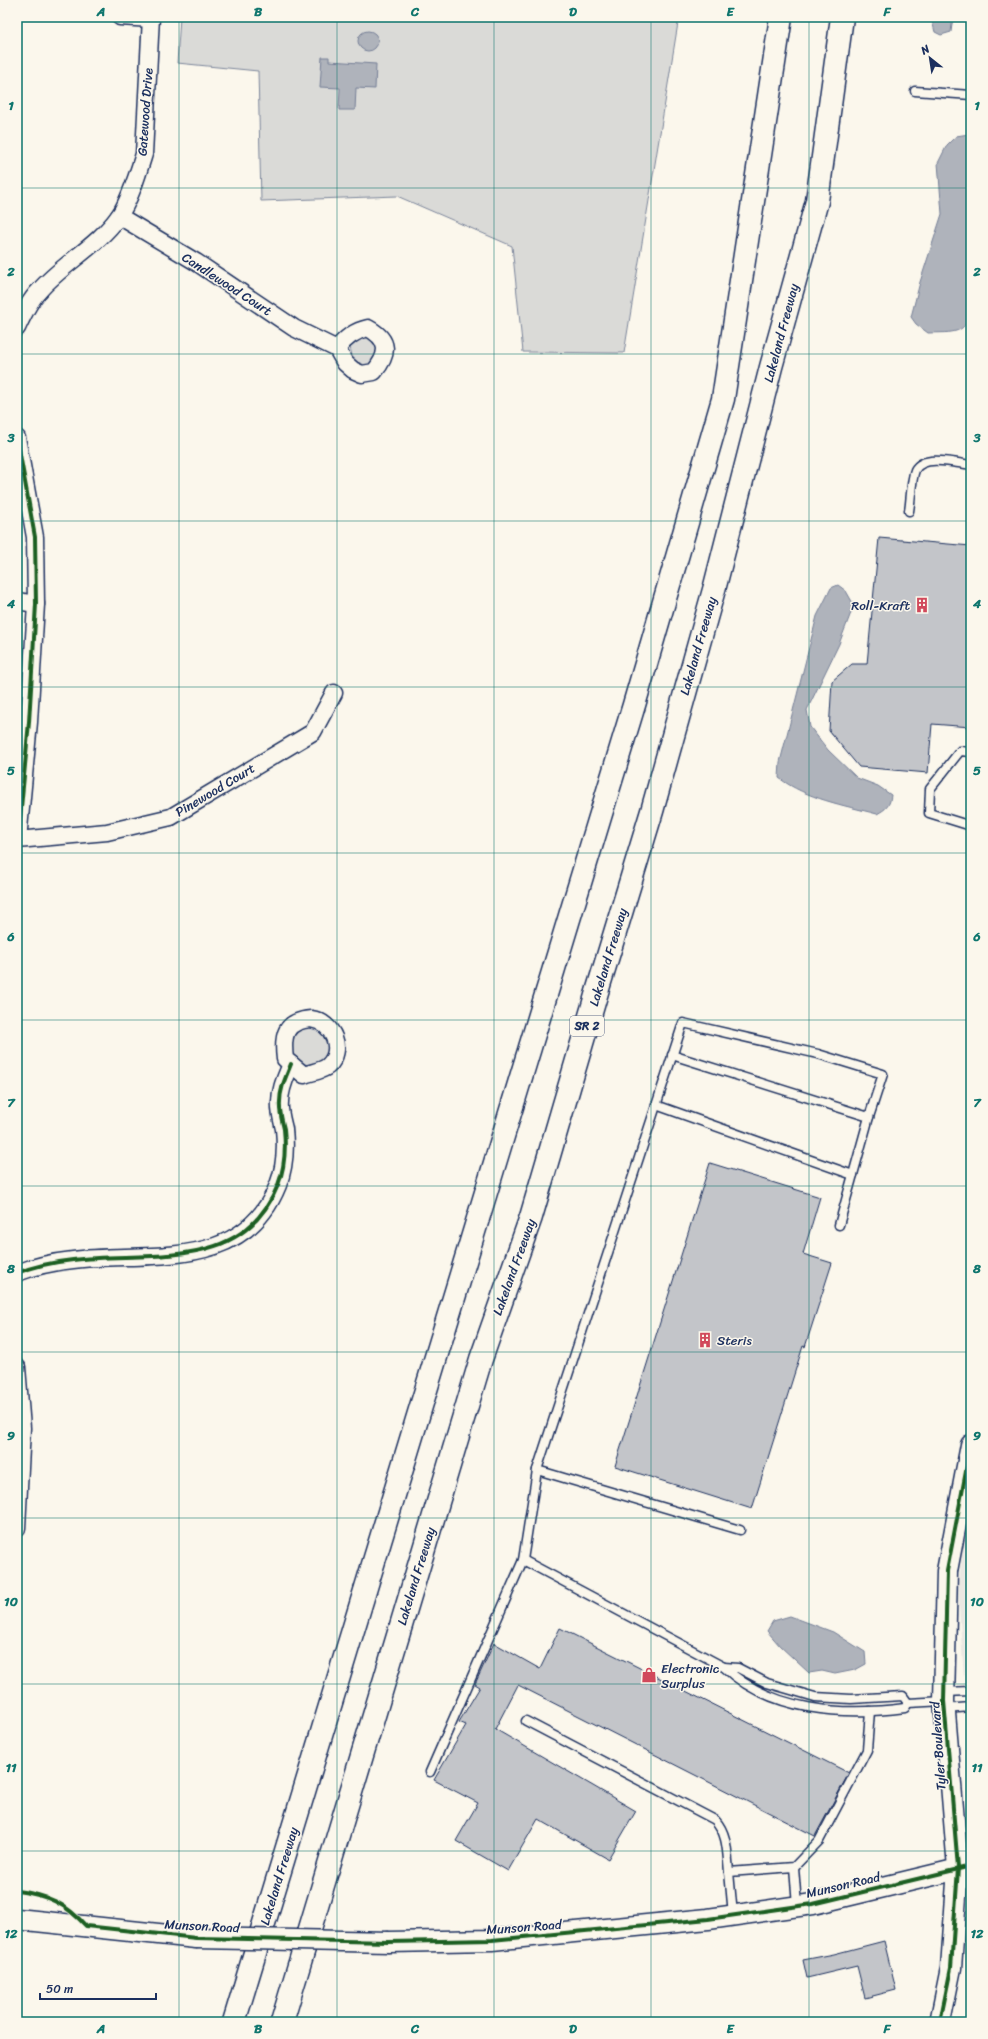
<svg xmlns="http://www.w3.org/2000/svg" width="988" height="2039" font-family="Sriracha,sans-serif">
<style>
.built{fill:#eae8e2}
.green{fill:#dadad7;stroke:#7a849a}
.water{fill:#afb3bb;stroke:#747e96}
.building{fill:#c3c5c9;stroke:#1b2f5e}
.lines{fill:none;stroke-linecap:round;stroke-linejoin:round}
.service-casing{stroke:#1b2f5e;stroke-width:11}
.minor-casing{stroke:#1b2f5e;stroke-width:19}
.tertiary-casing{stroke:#1b2f5e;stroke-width:23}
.motorway-casing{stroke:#1b2f5e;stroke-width:25}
.service{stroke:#fbf7ec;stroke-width:8}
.minor{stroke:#fbf7ec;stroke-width:16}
.tertiary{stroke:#fbf7ec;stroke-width:20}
.motorway{stroke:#fbf7ec;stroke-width:22}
.tertiary-bridge-casing{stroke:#1b2f5e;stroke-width:23;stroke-linecap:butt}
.tertiary-bridge{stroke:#fbf7ec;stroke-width:20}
.cycleway-casing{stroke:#fbf7ec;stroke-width:6}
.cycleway{stroke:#1b5e20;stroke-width:4}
.grid{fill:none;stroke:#0f766e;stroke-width:1;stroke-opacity:0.55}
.labels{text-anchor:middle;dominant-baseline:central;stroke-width:3;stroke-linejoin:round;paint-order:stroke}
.shield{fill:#fbf7ec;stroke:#5e6b89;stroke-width:1}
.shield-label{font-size:12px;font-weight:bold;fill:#1b2f5e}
.street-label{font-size:13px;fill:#1b2f5e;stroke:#fbf7ec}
.poi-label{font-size:13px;fill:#1b2f5e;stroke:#fbf7ec;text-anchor:start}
.neatline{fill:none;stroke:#0f766e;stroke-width:1.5}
.grid-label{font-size:13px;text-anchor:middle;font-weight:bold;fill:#0f766e}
</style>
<rect width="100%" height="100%" fill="#fbf7ec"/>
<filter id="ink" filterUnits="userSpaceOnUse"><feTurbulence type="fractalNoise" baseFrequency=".025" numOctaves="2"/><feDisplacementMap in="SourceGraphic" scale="8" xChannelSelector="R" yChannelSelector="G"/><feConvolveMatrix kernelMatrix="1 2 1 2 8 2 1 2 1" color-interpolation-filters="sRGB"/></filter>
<g filter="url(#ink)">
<polygon class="built" points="971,1503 971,1777 958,1593 964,1531"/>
<g class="green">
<polygon points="180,17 679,17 624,353 523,352 512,246 397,196 261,201 258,71 177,63"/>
<polygon points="365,337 374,338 380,349 373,364 360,367 353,360 350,347 355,341"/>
<circle cx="310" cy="1046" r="19"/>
</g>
<g class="water">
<polygon points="931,17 953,17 951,32 941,35 935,32"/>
<circle cx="368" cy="41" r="10"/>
<polygon points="322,57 329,57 329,61 376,64 375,89 356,88 355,110 339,110 340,88 320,87"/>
<path d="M969,134L971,136V306C968,336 953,332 928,333L916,324L911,317L920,282L942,214L938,163L947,145L956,136Z"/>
<path d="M838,585L846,591L854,605L839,644L807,710L810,727L828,750L857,778L878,786L891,795C890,806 886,809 877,814C843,805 807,799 779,778L780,762L817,616L831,588Z"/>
<polygon points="790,1616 833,1632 865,1652 866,1664 855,1670 835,1674 822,1671 809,1673 780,1646 767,1631 773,1621"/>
</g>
<g class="building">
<polygon points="879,538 971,546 971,727 932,724 928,773 859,767 829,731 832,681 852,664 867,664"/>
<polygon points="710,1163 820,1197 803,1254 832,1263 805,1347 803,1346 752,1509 615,1466"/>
<polygon points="560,1628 849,1773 815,1836 518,1685 495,1729 636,1811 608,1859 538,1819 508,1871 456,1841 478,1803 434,1780 466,1725 459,1722 480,1687 475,1684 494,1643 540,1669"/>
<polygon points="884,1941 896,1990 865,1998 857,1966 807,1978 803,1960 834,1954"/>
</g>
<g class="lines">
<defs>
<g id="service">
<polyline points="915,91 971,95"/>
<path d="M909,511C911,500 911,480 915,470C923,454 956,463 971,465"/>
<polyline points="971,752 960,751 930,789 929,813 971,826"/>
<polyline points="672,1055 869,1117 839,1225"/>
<polyline points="656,1105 853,1175"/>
<polyline points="537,1470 740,1530"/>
<polyline points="523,1560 537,1470 683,1023 818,1054 883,1074 869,1117"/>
<path d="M724,1667L738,1668L767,1683L815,1697L851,1699L903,1696L908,1703L905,1708C844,1716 771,1712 724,1667Z"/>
<polyline points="944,1692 971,1691"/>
<polyline points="908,1703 944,1701"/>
<polyline points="945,1709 971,1707"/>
<path d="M526,1721L715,1820C728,1834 727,1853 729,1872"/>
<polyline points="430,1772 523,1560 724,1667"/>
<polyline points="794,1867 797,1905"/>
<polyline points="733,1915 729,1872 794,1867 819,1841 867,1750 870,1711"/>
</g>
<g id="minor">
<polyline points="120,17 151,19"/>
<path d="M119,216L196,262L294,328L337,349L345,363L353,370L362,374L374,372C389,354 390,340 368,328C354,331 345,338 337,349"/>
<path d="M17,328C23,315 29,301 39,291C63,263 97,247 119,216C130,200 138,173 144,154L151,17"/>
<polyline points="17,438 35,537 36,604 29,722 18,840"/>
<polyline points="17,601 36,604"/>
<polyline points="17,840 107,832 171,817 313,732 334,693"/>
<path d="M311,1019C333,1022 345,1050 328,1066C322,1071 312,1072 304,1075L285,1059C282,1035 285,1021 311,1019Z"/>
<path d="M17,1273C35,1266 54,1262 73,1260C149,1251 243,1273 278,1185C285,1167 286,1148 284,1129C282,1120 279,1111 280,1102C280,1088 286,1077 291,1064"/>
<polyline points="17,1367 22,1428 17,1528"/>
</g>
<g id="tertiary">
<polyline points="17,1919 196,1938"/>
<polyline points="389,1942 492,1940 708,1919 813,1904 971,1866"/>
<polyline points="940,2022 951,1968 958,1868 944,1701 947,1571 971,1445"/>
</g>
<g id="motorway">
<polyline points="234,2022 634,705 723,399 781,17"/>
<polyline points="282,2022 481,1359 531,1217 597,992 652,811 715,586 771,367 817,201 842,17"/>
</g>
</defs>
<use href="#service" class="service-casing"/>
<use href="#minor" class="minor-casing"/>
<use href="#tertiary" class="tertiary-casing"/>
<use href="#motorway" class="motorway-casing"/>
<use href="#service" class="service"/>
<use href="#minor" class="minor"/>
<use href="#tertiary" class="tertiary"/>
<use href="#motorway" class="motorway"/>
<defs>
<polyline id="tertiary-bridge" points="196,1938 389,1942"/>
</defs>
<use href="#tertiary-bridge" class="tertiary-bridge-casing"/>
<use href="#tertiary-bridge" class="tertiary-bridge"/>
<defs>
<g id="cycleway">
<polyline points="17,438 35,537 36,604 29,722 18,840"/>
<path d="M17,1273C35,1266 54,1262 73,1260C149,1251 243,1273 278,1185C285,1167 286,1148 284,1129C282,1120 279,1111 280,1102C280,1088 286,1077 291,1064"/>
<path d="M17,1891C48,1895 65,1903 86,1926L196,1938L389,1942L492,1940L708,1919L813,1904L971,1866"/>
<polyline points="940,2022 951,1968 958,1868 944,1701 947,1571 971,1445"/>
</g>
</defs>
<use href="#cycleway" class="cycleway-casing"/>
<use href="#cycleway" class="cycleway"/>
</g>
</g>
<path class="grid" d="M179,17V2022M337,17V2022M494,17V2022M651,17V2022M809,17V2022M17,188H971M17,354H971M17,521H971M17,687H971M17,853H971M17,1020H971M17,1186H971M17,1352H971M17,1518H971M17,1684H971M17,1851H971"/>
<defs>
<symbol id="building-bare" viewBox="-9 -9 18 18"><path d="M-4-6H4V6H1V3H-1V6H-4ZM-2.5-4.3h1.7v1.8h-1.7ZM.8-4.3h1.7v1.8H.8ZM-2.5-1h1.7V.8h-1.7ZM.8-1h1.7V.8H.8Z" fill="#d1495b" stroke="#fbf7ec" stroke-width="2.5" paint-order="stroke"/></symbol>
<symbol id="shop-bare" viewBox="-9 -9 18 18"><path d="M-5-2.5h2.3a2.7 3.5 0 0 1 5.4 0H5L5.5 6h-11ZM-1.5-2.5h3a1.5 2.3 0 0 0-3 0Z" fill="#d1495b" stroke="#fbf7ec" stroke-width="2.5" paint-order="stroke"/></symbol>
</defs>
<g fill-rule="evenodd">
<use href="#building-bare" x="911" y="594" width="22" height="22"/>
<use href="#building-bare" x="694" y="1329" width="22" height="22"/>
<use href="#shop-bare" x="638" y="1664" width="22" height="22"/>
</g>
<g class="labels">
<rect class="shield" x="570" y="1016" width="34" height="20" rx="3"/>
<g class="shield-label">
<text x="587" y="1026">SR 2</text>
</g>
<g class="street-label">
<text transform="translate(145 112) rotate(-86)">Gatewood Drive</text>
<text transform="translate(227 284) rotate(33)">Candlewood Court</text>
<text transform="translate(781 333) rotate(-75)">Lakeland Freeway</text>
<text transform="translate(698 646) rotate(-74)">Lakeland Freeway</text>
<text transform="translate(215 790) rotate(-31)">Pinewood Court</text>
<text transform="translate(608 957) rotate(-73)">Lakeland Freeway</text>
<text transform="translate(514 1267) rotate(-70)">Lakeland Freeway</text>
<text transform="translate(416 1576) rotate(-73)">Lakeland Freeway</text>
<text transform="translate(938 1746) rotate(-94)">Tyler Boulevard</text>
<text transform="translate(279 1876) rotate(-73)">Lakeland Freeway</text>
<text transform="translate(843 1885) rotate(-13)">Munson Road</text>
<text transform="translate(202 1926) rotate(3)">Munson Road</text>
<text transform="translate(524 1927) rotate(-4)">Munson Road</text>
</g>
<g class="poi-label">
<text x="910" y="605" text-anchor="end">Roll-Kraft</text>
<text x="717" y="1340">Steris</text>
<text x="661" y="1668">Electronic<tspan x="661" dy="15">Surplus</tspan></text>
</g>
</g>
<rect width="988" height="2039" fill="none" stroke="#fbf7ec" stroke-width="44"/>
<g transform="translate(930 58) rotate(330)" stroke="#fbf7ec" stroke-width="3" paint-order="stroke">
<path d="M0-3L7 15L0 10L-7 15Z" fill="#1b2f5e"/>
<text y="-6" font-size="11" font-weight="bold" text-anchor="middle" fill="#1b2f5e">N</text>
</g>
<path d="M40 1993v6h116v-6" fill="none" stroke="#1b2f5e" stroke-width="2"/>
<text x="46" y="1993" font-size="12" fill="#1b2f5e" stroke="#fbf7ec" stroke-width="3" paint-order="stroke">50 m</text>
<rect x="22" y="22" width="944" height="1995" class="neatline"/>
<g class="grid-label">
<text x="101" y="16">A</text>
<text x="258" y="16">B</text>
<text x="415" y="16">C</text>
<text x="573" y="16">D</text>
<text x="730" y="16">E</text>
<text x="887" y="16">F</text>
<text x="11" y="110">1</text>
<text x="977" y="110">1</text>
<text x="11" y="276">2</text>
<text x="977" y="276">2</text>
<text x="11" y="442">3</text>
<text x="977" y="442">3</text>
<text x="11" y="608">4</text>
<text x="977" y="608">4</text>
<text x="11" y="775">5</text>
<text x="977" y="775">5</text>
<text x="11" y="941">6</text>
<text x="977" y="941">6</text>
<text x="11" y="1107">7</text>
<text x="977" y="1107">7</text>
<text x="11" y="1273">8</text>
<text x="977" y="1273">8</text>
<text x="11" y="1440">9</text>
<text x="977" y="1440">9</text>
<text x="11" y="1606">10</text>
<text x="977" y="1606">10</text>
<text x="11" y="1772">11</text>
<text x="977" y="1772">11</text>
<text x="11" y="1938">12</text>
<text x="977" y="1938">12</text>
<text x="101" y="2033">A</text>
<text x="258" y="2033">B</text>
<text x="415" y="2033">C</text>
<text x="573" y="2033">D</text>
<text x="730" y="2033">E</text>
<text x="887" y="2033">F</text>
</g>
</svg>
